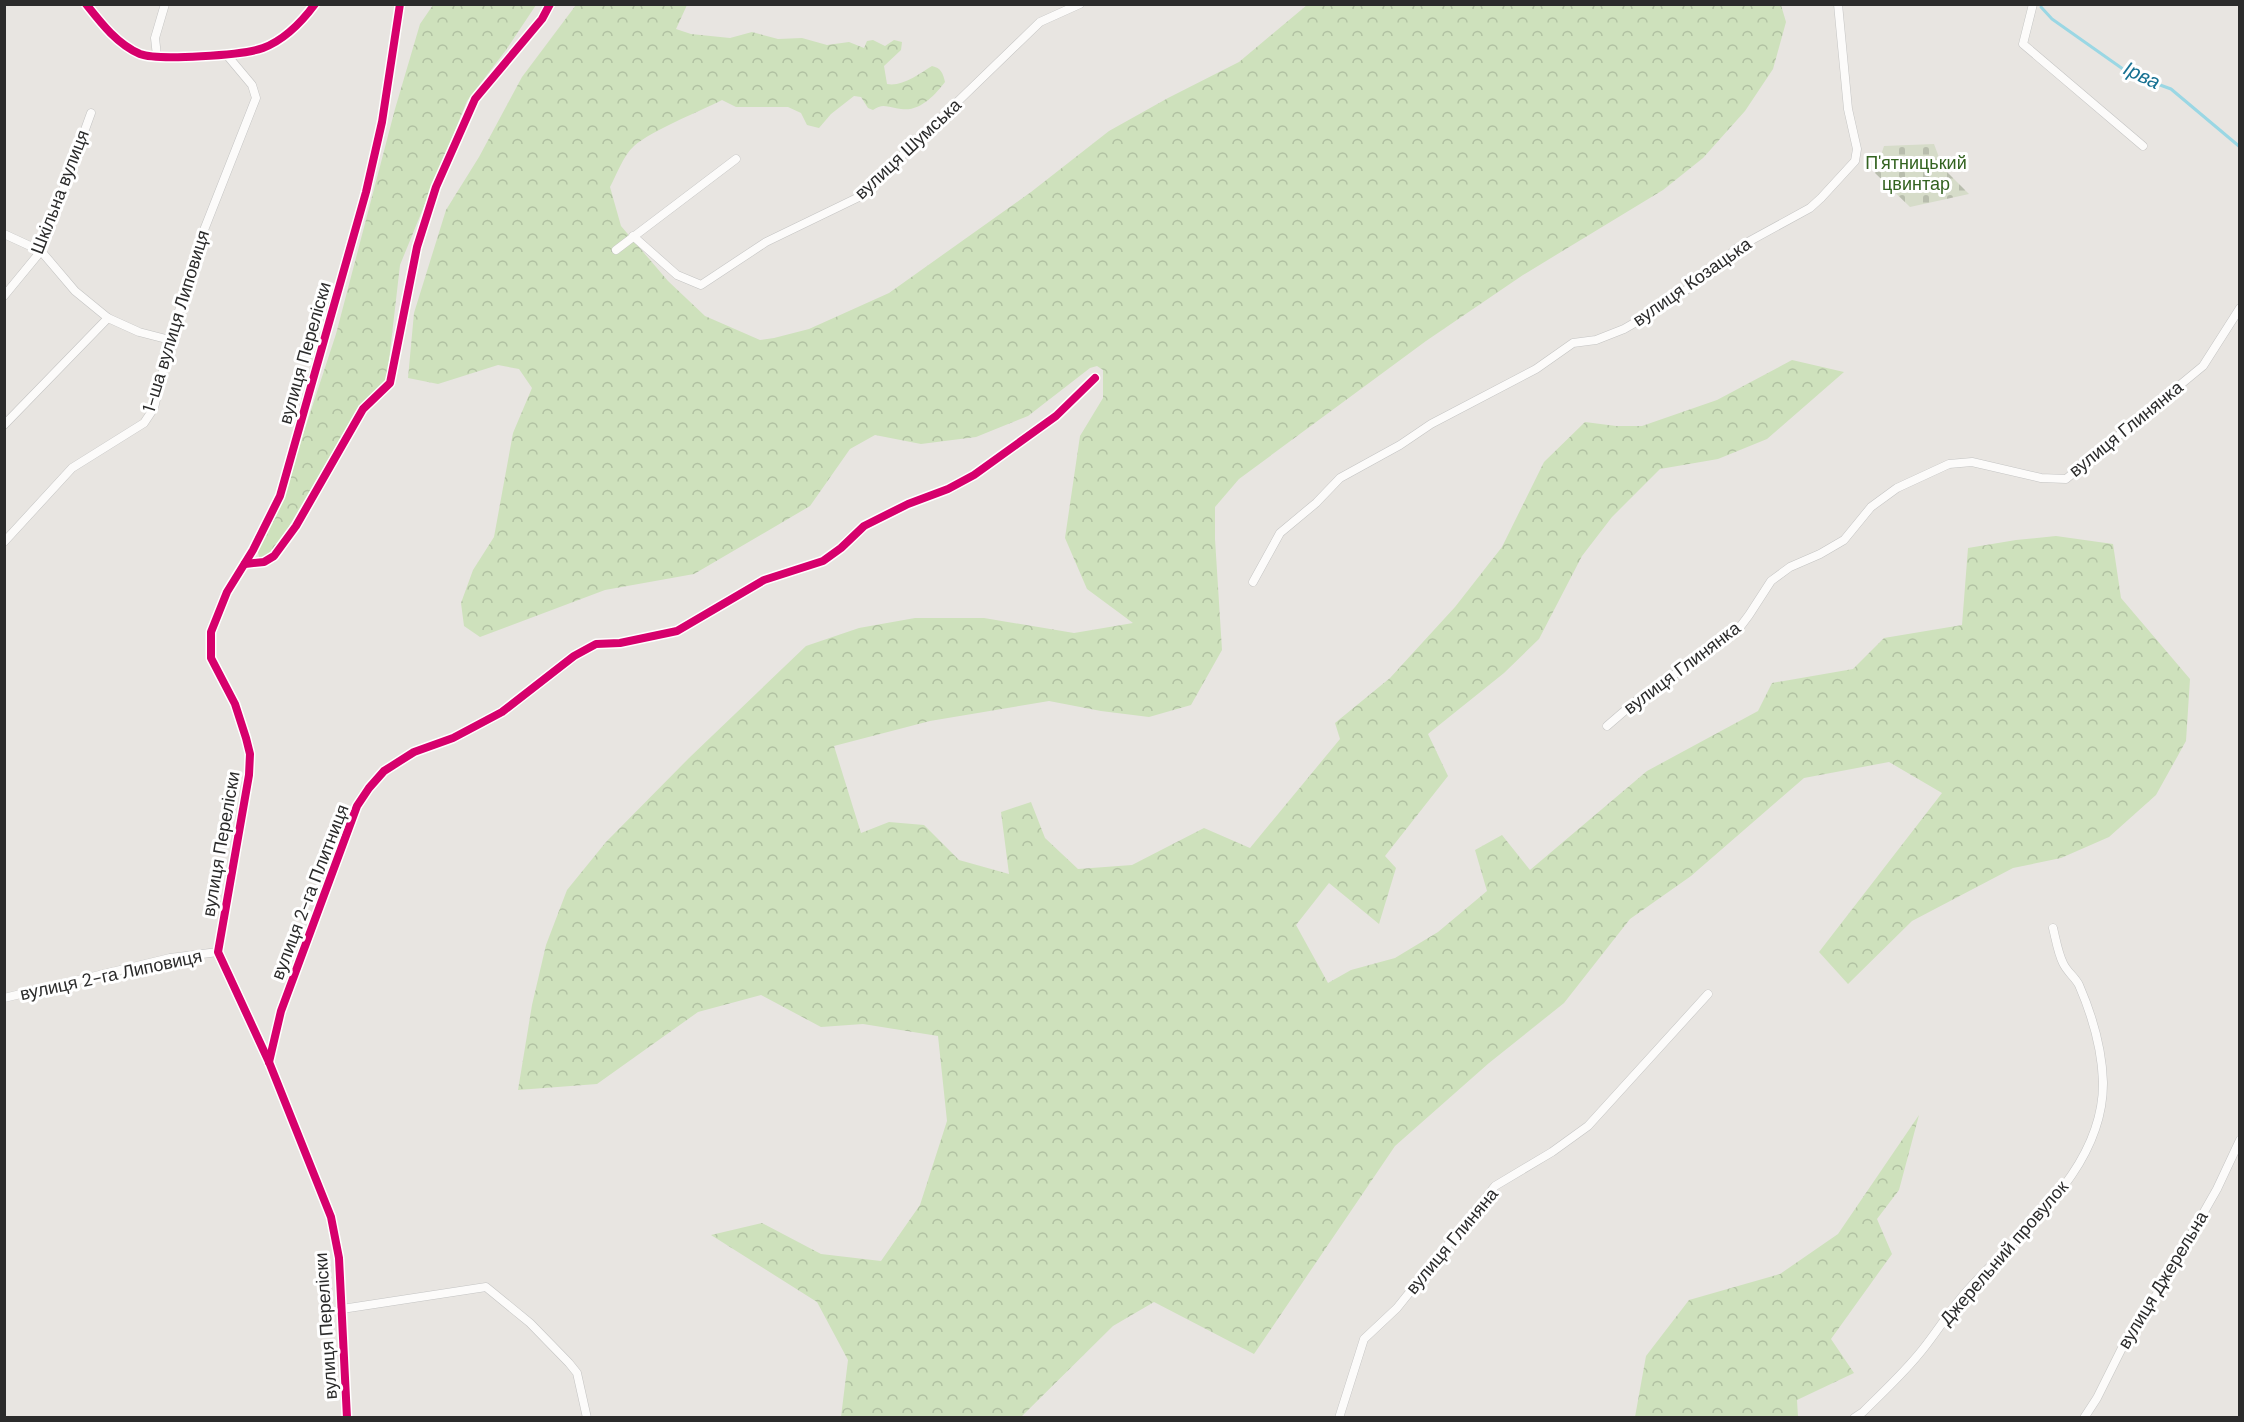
<svg xmlns="http://www.w3.org/2000/svg" width="2244" height="1422" font-family="'DM Sans',sans-serif">
<style>
.forest{fill:url(#forest-crowns)}
.cemetery{fill:url(#cemetery-stones)}
.lines{fill:none;stroke-linecap:round;stroke-linejoin:round}
.stream{stroke:#9ad7e4;stroke-width:3}
.street-casing{stroke:#c4c4c3;stroke-width:9}
.street{stroke:#fcfbfa;stroke-width:8}
.cycleway-casing{stroke:#fff;stroke-width:11}
.cycleway{stroke:#d6006c;stroke-width:8}
.labels{text-anchor:middle;dominant-baseline:central;stroke-width:6;stroke-linejoin:round;paint-order:stroke}
.street-label{font-size:18px;fill:#2b2b2b;stroke:#fff}
.park-label{font-size:18px;fill:#336320;stroke:#fff}
.water-label{font-size:20px;font-style:italic;fill:#177192;stroke:#fff}
</style>
<defs>
<pattern id="forest-crowns" width="20" height="18" patternUnits="userSpaceOnUse" patternTransform="scale(1.5)"><rect width="20" height="18" fill="#cee1bc"/><path d="M2 6a3 3 0 1 1 6 0M12 15a3 3 0 1 1 6 0" fill="none" stroke="#b1c1a2"/></pattern>
<pattern id="cemetery-stones" width="16" height="16" patternUnits="userSpaceOnUse" patternTransform="scale(1.5)"><rect width="16" height="16" fill="#d6dcc9"/><path d="M2 7V4a2 2 0 0 1 4 0v3zM10 15v-3a2 2 0 0 1 4 0v3z" fill="#b8bdad"/></pattern>
</defs>
<rect width="100%" height="100%" fill="#e8e5e1"/>
<g class="forest">
<polygon points="433,5 536,5 506,50 467,101 400,265 387,378 357,410 274,552 267,558 260,560 257,549 280,505 336,334 395,109 420,24"/>
<path d="M576,5H687L676,29L691,34L730,38L752,32L778,39L802,38L827,45L849,42L864,48L867,41L873,40L885,46L894,40L902,42L901,50L884,66L887,84C902,87 919,74 932,66C941,68 943,73 945,82C935,95 920,112 901,109C890,108 883,102 873,110L868,108L861,97L854,96L831,114L819,128L807,125L801,113L788,107H736L722,100C697,113 654,129 634,146C623,156 617,174 610,187L621,226L668,281L705,316L760,340L774,338L809,329L889,293L1031,192L1109,131L1168,98L1239,62L1307,5H1781L1786,22L1773,69L1745,111L1703,158L1663,190L1523,275L1426,341L1239,479L1215,507V539L1222,650L1191,705L1149,717L1101,711L1049,701L930,721L834,746L861,833L889,822L924,825L959,860L1009,874L1001,812L1031,802L1045,838L1078,869L1132,865L1204,828L1250,848L1340,739L1335,723L1390,678L1455,607L1502,547L1544,462L1585,422L1616,426H1642L1717,400L1792,360L1844,372L1767,439L1718,459L1660,469L1612,517L1582,556L1539,639L1504,673L1428,734L1448,776L1385,856L1396,868L1379,924L1329,883L1296,925L1328,983L1351,970L1395,958L1438,932L1487,891L1475,850L1502,835L1530,870L1647,771L1758,711L1772,683L1853,669L1884,638L1962,625L1968,548L2016,540L2056,536L2113,544L2121,598L2190,679L2186,741L2156,795L2109,837L2061,858L2013,868L1912,921L1848,984L1819,952L1942,793L1889,762L1804,778L1691,876L1630,919L1564,1003L1489,1063L1395,1146L1254,1354L1154,1302L1113,1326L1021,1417H841L848,1360L817,1302L711,1235L762,1223L821,1254L881,1261L920,1205L947,1121L938,1036L863,1024L821,1027L761,995L698,1012L597,1084L518,1090L532,1005L546,945L567,890L606,842L689,758L806,646L859,628L915,618H984L1074,633L1133,623L1087,589L1065,538L1080,436L1103,398V370L1097,366L1090,368L1028,416L976,437L921,444L875,435L850,449L810,506L694,574L605,590L480,637L464,626L461,603L473,570L494,537L513,433L532,388L519,369L498,365L438,384L408,378L414,313L446,210L479,157L522,77Z"/>
<polygon points="1919,1115 1899,1190 1877,1219 1892,1254 1831,1339 1854,1373 1797,1400 1798,1417 1635,1417 1646,1356 1689,1300 1780,1274 1838,1234"/>
</g>
<polygon class="cemetery" points="1934,144 1943,168 1969,194 1910,207 1875,173 1884,146"/>
<g class="lines">
<polyline class="stream" points="2041,7 2052,19 2130,74 2171,89 2240,147"/>
<defs>
<g id="street">
<path d="M86,4C101,23 117,44 140,54C158,61 244,55 263,48C284,40 301,23 315,4"/>
<polyline points="2033,4 2023,44 2143,146"/>
<polyline points="157,56 155,38 165,4"/>
<polyline points="4,234 41,251 75,291 108,318 139,332 170,340"/>
<polyline points="633,236 677,275 701,285 766,242 859,197 1040,22 1080,4"/>
<polyline points="616,250 736,159"/>
<polyline points="4,296 41,251 91,113"/>
<polyline points="4,425 108,318"/>
<polyline points="4,542 72,468 144,423 154,408 170,340 204,230 256,98 252,85 226,54"/>
<polyline points="245,564 264,562 274,556 296,526 363,409 390,383 417,247 436,187 475,99 542,19 550,4"/>
<polyline points="1253,582 1280,533 1316,503 1340,478 1400,445 1431,424 1536,369 1573,343 1596,340 1624,329 1662,307 1706,276 1737,248 1810,208 1821,198 1855,161 1857,149 1848,109 1838,4"/>
<polyline points="1607,726 1636,701 1737,631 1749,615 1771,581 1790,567 1820,554 1844,540 1871,507 1897,488 1949,464 1972,462 2041,478 2066,479 2203,366 2240,308"/>
<polyline points="4,998 170,958 218,952"/>
<polyline points="269,1062 281,1011 357,806 369,788 384,771 414,752 453,738 502,712 574,656 596,644 620,643 677,631 764,580 823,561 841,548 864,526 908,504 948,489 974,475 1056,416 1095,378"/>
<polyline points="342,1309 486,1287 530,1323 569,1363 577,1373 587,1418"/>
<polyline points="347,1418 339,1258 331,1217 269,1062 218,952 249,775 250,754 246,738 235,704 211,658 211,632 227,592 253,550 280,496 366,192 382,122 400,4"/>
<polyline points="1339,1418 1364,1339 1397,1308 1495,1186 1552,1152 1588,1126 1708,994"/>
<path d="M1854,1418L1863,1412C1884,1391 1905,1372 1923,1349C1938,1330 1951,1309 1967,1291C2020,1231 2104,1170 2103,1082C2102,1050 2092,1015 2079,985C2075,977 2067,972 2063,963C2058,953 2056,940 2053,928"/>
<polyline points="2084,1418 2097,1398 2129,1334 2159,1291 2217,1189 2240,1140"/>
</g>
</defs>
<use href="#street" class="street-casing"/>
<use href="#street" class="street"/>
<defs>
<g id="cycleway">
<path d="M86,4C101,23 117,44 140,54C158,61 244,55 263,48C284,40 301,23 315,4"/>
<polyline points="245,564 264,562 274,556 296,526 363,409 390,383 417,247 436,187 475,99 542,19 550,4"/>
<polyline points="269,1062 281,1011 357,806 369,788 384,771 414,752 453,738 502,712 574,656 596,644 620,643 677,631 764,580 823,561 841,548 864,526 908,504 948,489 974,475 1056,416 1095,378"/>
<polyline points="347,1418 339,1258 331,1217 269,1062 218,952 249,775 250,754 246,738 235,704 211,658 211,632 227,592 253,550 280,496 366,192 382,122 400,4"/>
</g>
</defs>
<use href="#cycleway" class="cycleway-casing"/>
<use href="#cycleway" class="cycleway"/>
</g>
<g class="labels">
<g class="street-label">
<text transform="translate(908 149) rotate(-43)">вулиця Шумська</text>
<text transform="translate(60 192) rotate(-69)">Шкільна вулиця</text>
<text transform="translate(1692 282) rotate(-35)">вулиця Козацька</text>
<text transform="translate(176 321) rotate(-73)">1-ша вулиця Липовиця</text>
<text transform="translate(305 353) rotate(-74)">вулиця Переліски</text>
<text transform="translate(2126 429) rotate(-39)">вулиця Глинянка</text>
<text transform="translate(1682 668) rotate(-37)">вулиця Глинянка</text>
<text transform="translate(221 844) rotate(-80)">вулиця Переліски</text>
<text transform="translate(310 892) rotate(-69)">вулиця 2-га Плитниця</text>
<text transform="translate(111 975) rotate(-12)">вулиця 2-га Липовиця</text>
<text transform="translate(1452 1241) rotate(-50)">вулиця Глиняна</text>
<text transform="translate(2004 1253) rotate(-49)">Джерельний провулок</text>
<text transform="translate(2163 1280) rotate(-59)">вулиця Джерельна</text>
<text transform="translate(326 1326) rotate(-94)">вулиця Переліски</text>
</g>
<g class="park-label">
<text x="1916" y="163">П'ятницький<tspan x="1916" dy="21">цвинтар</tspan></text>
</g>
<g class="water-label">
<text transform="translate(2142 75) rotate(25)">Ірва</text>
</g>
</g>
<rect width="2244" height="1422" fill="none" stroke="#2b2b2b" stroke-width="12"/>
</svg>
